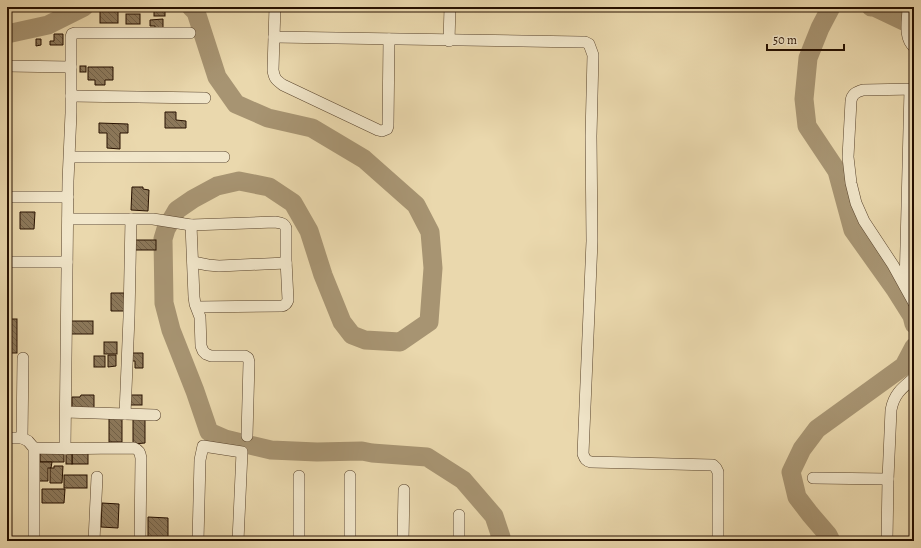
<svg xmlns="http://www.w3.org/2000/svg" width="921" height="548" font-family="Alegreya,serif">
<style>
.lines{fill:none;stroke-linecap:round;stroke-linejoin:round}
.river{stroke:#a79472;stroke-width:19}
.building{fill:url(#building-back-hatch);stroke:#261000}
.minor-casing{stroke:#57422b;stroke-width:12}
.minor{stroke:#f1e6ca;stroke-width:11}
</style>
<defs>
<pattern id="building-back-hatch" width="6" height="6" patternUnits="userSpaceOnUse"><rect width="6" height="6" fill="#8c785a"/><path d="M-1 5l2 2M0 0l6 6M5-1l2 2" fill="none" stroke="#726148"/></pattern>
</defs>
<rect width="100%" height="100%" fill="#ead8ad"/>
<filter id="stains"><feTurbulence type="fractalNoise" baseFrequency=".005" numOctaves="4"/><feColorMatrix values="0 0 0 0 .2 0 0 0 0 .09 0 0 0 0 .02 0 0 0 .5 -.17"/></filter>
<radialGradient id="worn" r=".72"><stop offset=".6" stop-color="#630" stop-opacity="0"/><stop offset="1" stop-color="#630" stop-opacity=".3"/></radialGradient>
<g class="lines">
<g class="river">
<polyline points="191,7 196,12 217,77 236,104 268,118 312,128 364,159 416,205 430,232 433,268 429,322 400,342 365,340 352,335 342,322 323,275 309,231 293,203 269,187 239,181 217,186 193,199 177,210 166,229 163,239 164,303 171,330 195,391 209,432 225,439 271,450 317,452 362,451 372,453 427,457 463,480 494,516 501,537 501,541"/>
<polyline points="831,7 820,28 808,58 804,99 807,126 837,171 853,230 895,289 912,316 914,324"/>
<polyline points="871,7 874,7 914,26"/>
<polyline points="7,34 48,25 84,7"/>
<polyline points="831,541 828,535 810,514 797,497 791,472 802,449 817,429 904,366 914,347"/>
</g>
</g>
<g class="building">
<polygon points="153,7 174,7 174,11 166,11 166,9 153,9"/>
<rect x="100" y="8" width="18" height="15"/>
<rect x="154" y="10" width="11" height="6"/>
<rect x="126" y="14" width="14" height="10"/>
<polygon points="163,19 163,30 155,30 155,26 150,26 150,20"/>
<polygon points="54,34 63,34 63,45 50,45 50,41 54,41"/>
<polygon points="36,39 41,39 41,45 36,46"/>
<rect x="80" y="66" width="6" height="6"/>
<polygon points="88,67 113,67 113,80 105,80 105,85 95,85 95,80 88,80"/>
<polygon points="165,112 176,112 176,120 186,121 186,128 165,128"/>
<polygon points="99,123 128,124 128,133 120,133 120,149 107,148 107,133 99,133"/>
<polygon points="132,187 143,187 143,189 149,190 148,211 131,210"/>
<polygon points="20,212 35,212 34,229 20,229"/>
<rect x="133" y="240" width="23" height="10"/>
<polygon points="111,293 124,293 125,311 111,311"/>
<rect x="7" y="319" width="10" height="34"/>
<rect x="71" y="321" width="22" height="13"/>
<rect x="104" y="342" width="13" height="12"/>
<polygon points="129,353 143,353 143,368 135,368 135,361 129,361"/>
<polygon points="108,355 116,355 116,366 108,367"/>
<rect x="94" y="356" width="11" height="11"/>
<polygon points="81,395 94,395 94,410 72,410 72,397 80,397"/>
<rect x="130" y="395" width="12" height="10"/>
<rect x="109" y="418" width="13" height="24"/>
<polygon points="133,418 145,418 145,443 133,444"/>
<polygon points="64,448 64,462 40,462 40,453"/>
<rect x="72" y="452" width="16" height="12"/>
<rect x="66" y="453" width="6" height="11"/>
<polygon points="39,462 52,462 51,468 48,468 48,481 39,481"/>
<polygon points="54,466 63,466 62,483 50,483 50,468 54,468"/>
<rect x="64" y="475" width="23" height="13"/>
<polygon points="42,489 65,489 64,503 42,503"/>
<polygon points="102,503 119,504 118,528 101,527"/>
<polygon points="148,517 168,518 168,540 148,540"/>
<rect x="102" y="539" width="16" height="2"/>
</g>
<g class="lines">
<defs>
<g id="minor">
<path d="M275,7L274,37L581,42H585L589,44L593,55L591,136L592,241L583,454C585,459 586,461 591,462L713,465L716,468L718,472V541"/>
<path d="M908,7C908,20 903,37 914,47"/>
<path d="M274,37L273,70C274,78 276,80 283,85L378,130L382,131L387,129L388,126L389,39"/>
<polyline points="449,41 450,7"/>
<polyline points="7,66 71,67"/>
<path d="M914,89L863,90C856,92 852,94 851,101L848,157L851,183L856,203L864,221L893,265L914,303"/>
<polyline points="71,96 205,98"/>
<polyline points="70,157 224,157"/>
<polyline points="7,197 68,197"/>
<path d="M68,219H153L191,225L275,222C281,223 284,223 286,228V260L288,300C287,303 286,305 282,306L197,307"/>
<polyline points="191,225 194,297 195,304 200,317 201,346 203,351 206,354 211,356 245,356 248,358 249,362 247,436"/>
<polyline points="7,262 67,262"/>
<polyline points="193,262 208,265 219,266 286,263"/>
<polyline points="905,286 910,89"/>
<polyline points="23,358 22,438 28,441 34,448 34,541"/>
<polyline points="66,412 155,415"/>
<polyline points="125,414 129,317 131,219"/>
<polyline points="7,438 22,438"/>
<path d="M34,448C67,449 101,448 134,448C139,450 140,452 141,458L140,541"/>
<polyline points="65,449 68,181 71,113 71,37 72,34 75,33 190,33"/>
<polyline points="813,478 888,479"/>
<polyline points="459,515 459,541"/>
<polyline points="94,541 97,477"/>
<polyline points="198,541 200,460 203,446 242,452 238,541"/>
<polyline points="299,541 299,476"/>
<polyline points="350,541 350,476"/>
<polyline points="403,541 404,490"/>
<path d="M887,541L888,479L891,410C894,394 902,388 914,378"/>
</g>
</defs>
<use href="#minor" class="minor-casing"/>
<use href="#minor" class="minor"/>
</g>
<rect width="921" height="548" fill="none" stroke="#ead8ad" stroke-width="24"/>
<rect x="8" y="8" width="905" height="532" fill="none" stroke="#261000" stroke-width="2"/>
<rect x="12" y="12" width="897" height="524" fill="none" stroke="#261000"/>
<path d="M767 44v6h77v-6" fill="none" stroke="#261000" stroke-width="2"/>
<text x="773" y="44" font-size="12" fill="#261000" stroke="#f1e6ca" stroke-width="3" paint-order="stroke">50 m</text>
<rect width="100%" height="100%" filter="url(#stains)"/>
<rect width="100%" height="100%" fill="url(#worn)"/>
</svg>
